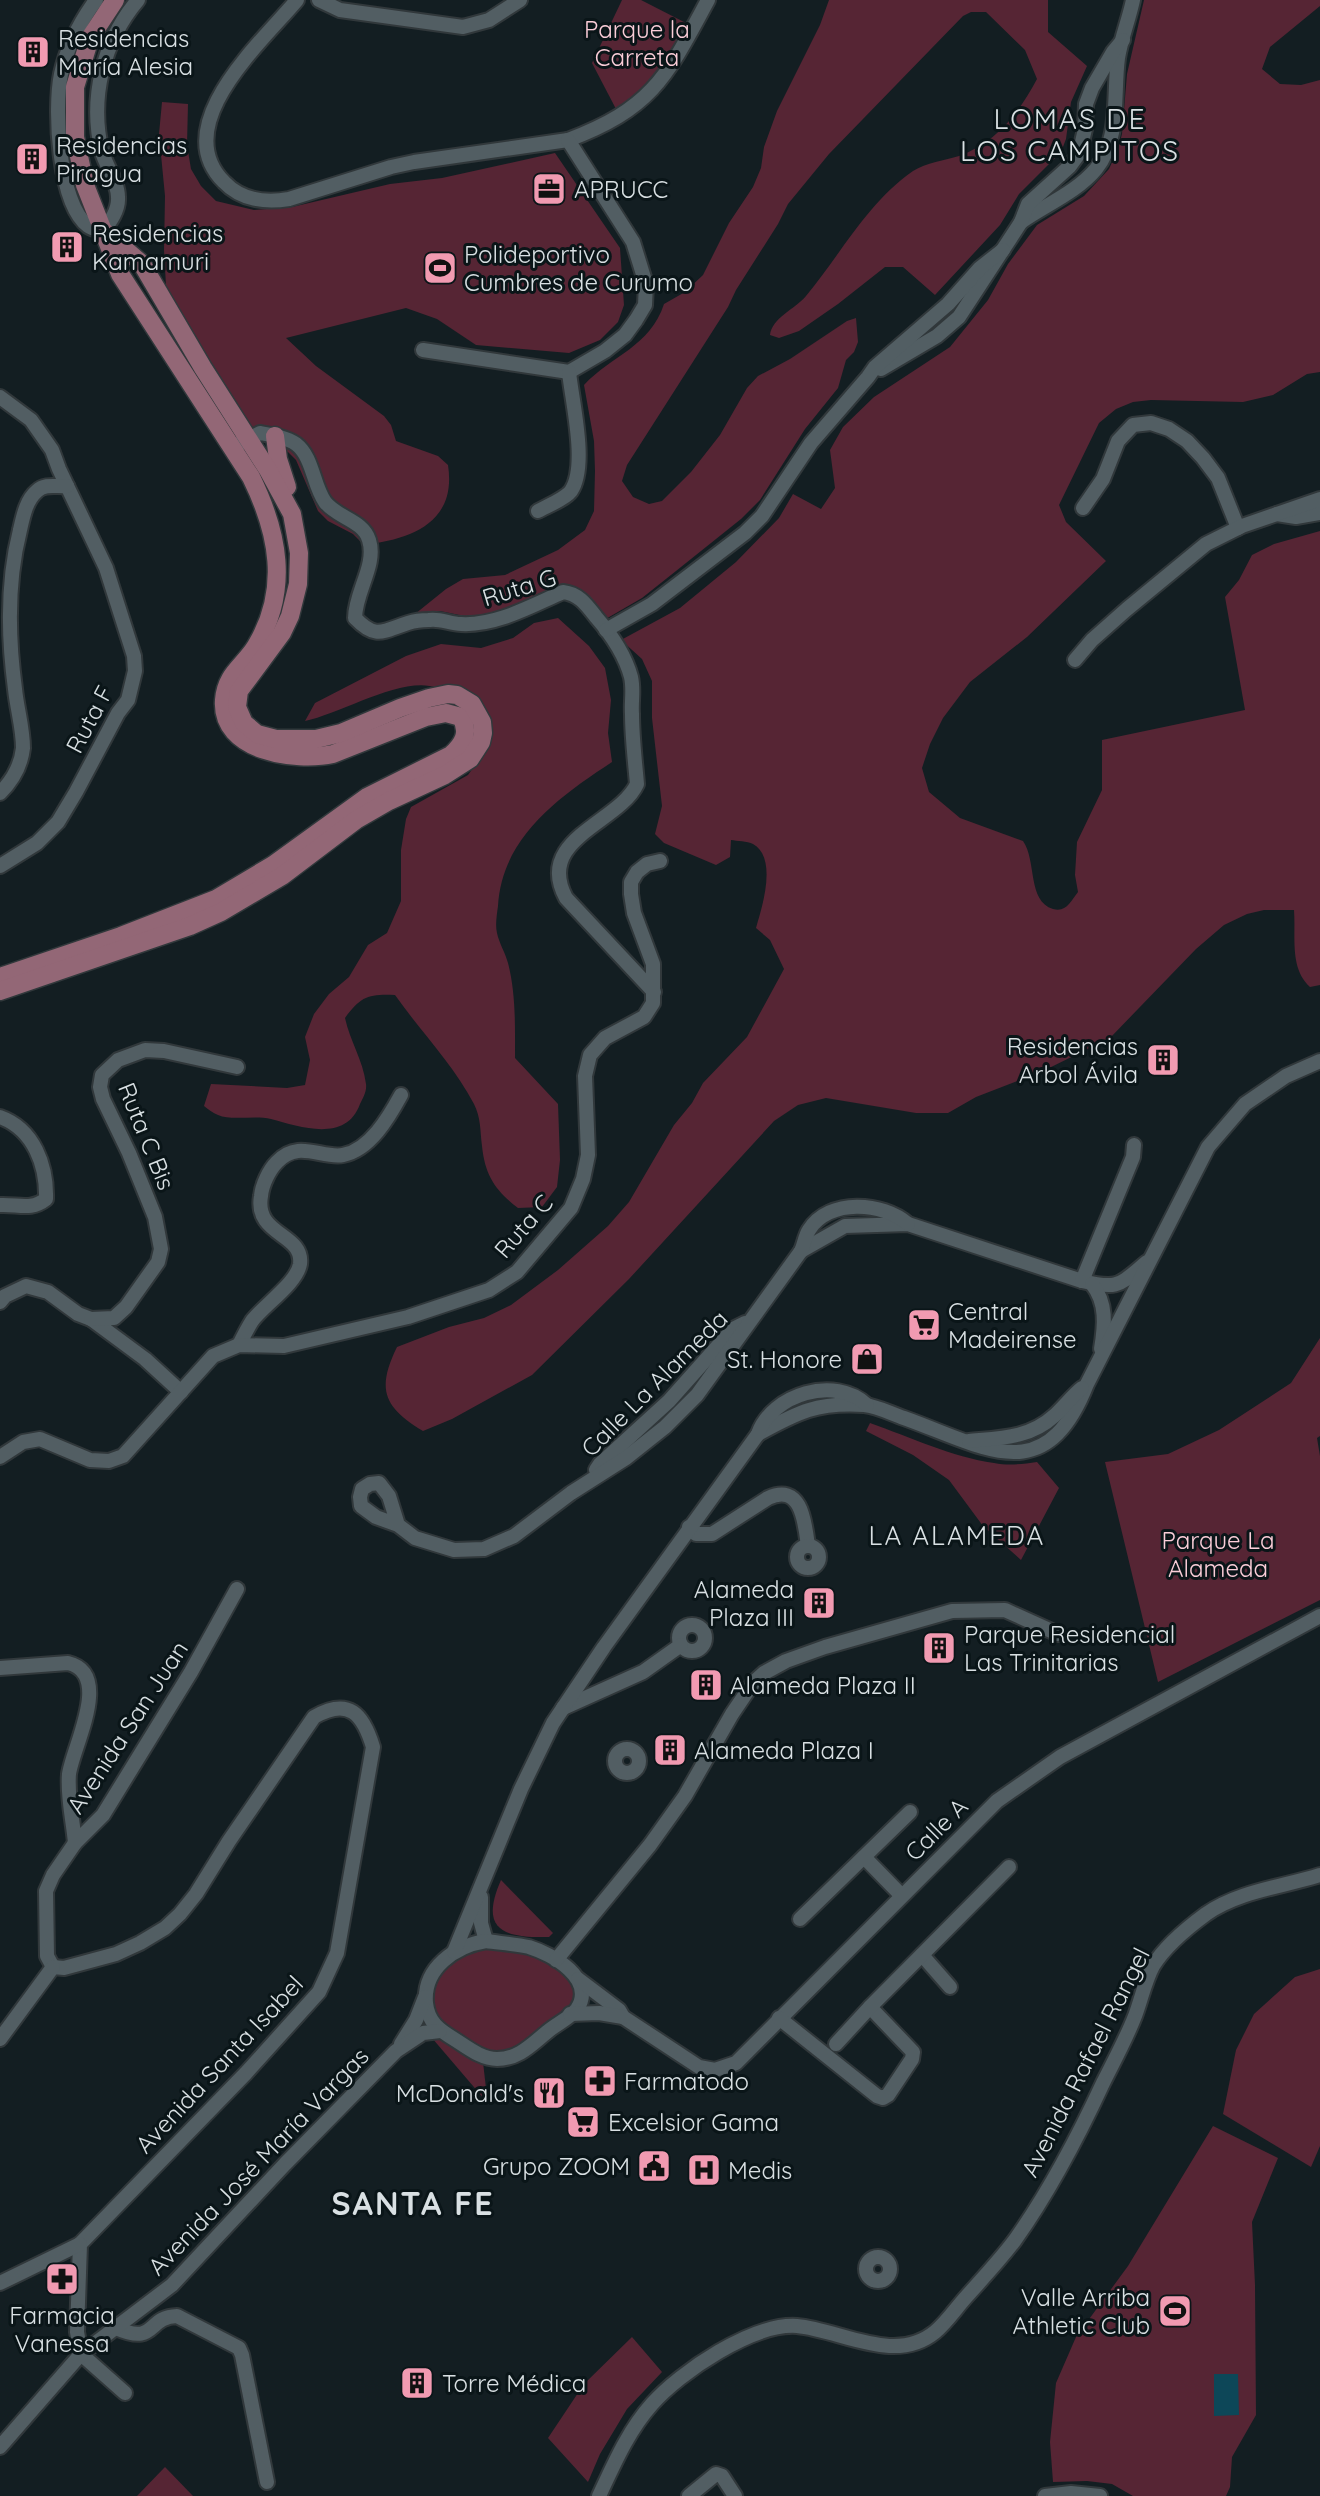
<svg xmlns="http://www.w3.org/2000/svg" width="1320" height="2496" font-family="Quicksand,sans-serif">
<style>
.green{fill:#562534}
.water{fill:#0d4758}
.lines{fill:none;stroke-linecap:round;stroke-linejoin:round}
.minor-casing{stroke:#31383b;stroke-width:18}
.major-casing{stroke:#31383b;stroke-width:21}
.minor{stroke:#525e63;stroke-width:14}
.major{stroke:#936776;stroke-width:18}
.labels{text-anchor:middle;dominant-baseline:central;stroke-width:6;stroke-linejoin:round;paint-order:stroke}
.park-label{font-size:24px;fill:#fbcdd8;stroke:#0a1518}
.poi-label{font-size:24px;fill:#d9e0e3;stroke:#0a1518;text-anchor:start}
.street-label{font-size:24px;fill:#d9e0e3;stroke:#0a1518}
.neighbourhood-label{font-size:26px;letter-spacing:2px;fill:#d9e0e3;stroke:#0a1518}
.quarter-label{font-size:28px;letter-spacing:2px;fill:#d9e0e3;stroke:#0a1518}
.district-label{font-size:32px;font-weight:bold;letter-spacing:2px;fill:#d9e0e3;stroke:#0a1518}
</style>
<rect width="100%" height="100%" fill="#131e22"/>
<g class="green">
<path d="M622,0H641L686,23C668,57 650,88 616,109L592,63Z"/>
<path d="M829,0H1048V32L1087,66L1071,102L1066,139L1061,152L1019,194L1000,225L935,295L903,267H885L838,304L799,331L779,338L770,335C772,318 795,309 806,296C841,254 867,203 913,171C926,163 945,160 959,156C996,143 1019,113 1037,79L1025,50L986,12H971L963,16L829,154L788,204L778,224L736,290L728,307L627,465L622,481L633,497L649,504L662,501L691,472L720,435L747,388L758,376L790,359L847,321L856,318L858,342L854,352L846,360L838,388L805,429L760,500L741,519L676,571L642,598L604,620L573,586L563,585L535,595L515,607L491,615L464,616L440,611L415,614L446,589L463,579L505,575L558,550L585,530L594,511L595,471L594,441L584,385C612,355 650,347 664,304L685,292L703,275L729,223L753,187L761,168L764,147L777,111L820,25Z"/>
<path d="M1144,0H1320V6L1270,47L1262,69L1280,84L1301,85L1320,80V372L1307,374L1273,395L1243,402L1151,400L1133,402L1116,409L1099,423L1059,505L1066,522L1106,561L1027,637L970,682L943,718L930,744L922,768L929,792L960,818L1023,841C1037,861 1027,901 1053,909C1066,913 1071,901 1078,892L1075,875L1077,842L1102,790V740L1245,710L1225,597L1239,580L1252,555L1274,544L1320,531V985L1310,987C1289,968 1296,936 1294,910H1264L1247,914L1224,925L1196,949L1110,1038L1041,1072L976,1097L948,1113H916L826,1098L798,1105L774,1121L629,1279L532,1375L452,1419L423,1431C384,1407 376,1390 397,1347L449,1327L484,1318L511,1305L558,1270L608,1226L629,1202L674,1125L692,1103L703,1083L747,1037L784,969L770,940L756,928C762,907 778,858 753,844C747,841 737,841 731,840L730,857L716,865L664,843L655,834L662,806L652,718V681L642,659L621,640L680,608L736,562L779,518L793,494L821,509L835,488L830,450L843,427L874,397L950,347L988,300L1008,264L1037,225L1084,196L1109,169L1118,149L1122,134L1127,74Z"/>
<path d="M162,102L188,104L187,145L191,169L201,186L216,201L254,210L292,207L390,184L442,178L555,153L620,248L624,305L618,322L600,340L569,353L476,345L437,319L406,308L286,338L316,366L384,416L391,425L396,441L438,456L448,465C457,523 411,539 364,545L353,534L328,521L318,511L296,460L288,452L260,440L231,407L166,286L164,250L165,196L159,134Z"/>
<path d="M558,618L589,646L605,668L611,700L608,733L612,762C559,797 502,837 498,906C497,914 495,925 497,933C499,943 505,952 508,963C516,994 515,1026 515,1058L558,1104L560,1160L557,1187L542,1207L518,1208C496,1191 485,1176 482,1146C480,1130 481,1118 474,1104C453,1064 421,1032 395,995C369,994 361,996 345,1018C350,1041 363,1060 366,1084C367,1091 363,1098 360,1104C346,1143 300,1127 271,1119C255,1115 231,1121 218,1115C213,1113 208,1109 204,1106L211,1084L287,1088L305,1085L310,1060L305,1037L314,1014L329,994L349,977L368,945L387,933L401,901V850L406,819L411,807L468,775L480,758L477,717C465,708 451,694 437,688C403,675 341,714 305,721L315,703L406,656L441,644L481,648L513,638L534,623Z"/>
<polygon points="1320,1338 1320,1436 1317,1438 1320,1456 1320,1600 1158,1682 1105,1462 1168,1454 1219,1430 1291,1383"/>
<path d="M870,1423C910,1437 952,1457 994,1463C1009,1466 1023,1464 1037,1462L1059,1488L1021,1560L983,1526L949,1480L913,1455L866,1431Z"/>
<path d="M501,1880L553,1933L549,1937C503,1938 479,1930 501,1880Z"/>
<path d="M486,1947C527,1949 546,1959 577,1984L574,2005C555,2020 533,2044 509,2052C498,2056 484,2050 473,2045C411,2011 424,1967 486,1947Z"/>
<polygon points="1320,1969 1320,2146 1311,2167 1223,2114 1236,2050 1254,2014 1295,1977"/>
<polygon points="432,2038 447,2041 483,2062 487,2097 485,2100"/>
<polygon points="1213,2126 1278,2158 1252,2222 1255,2285 1256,2415 1232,2457 1230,2487 1226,2496 1133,2496 1112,2484 1087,2481 1053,2482 1050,2442 1056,2383 1076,2337 1128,2266"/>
<polygon points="632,2337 662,2372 627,2409 600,2454 588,2482 548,2438 584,2384"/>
<polygon points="165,2467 193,2496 137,2496"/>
</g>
<polygon class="water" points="1214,2374 1238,2374 1239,2415 1214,2416"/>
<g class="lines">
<defs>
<g id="minor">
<path d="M96,0C80,22 67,47 61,74C54,108 58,203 88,226C92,229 98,230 103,231C110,222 119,210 118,197C118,182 106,166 102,152C89,99 103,41 138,0"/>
<path d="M297,0C262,42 167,125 224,182C241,200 266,203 289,199L391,167L414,162L568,140C653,108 667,76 708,0"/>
<polyline points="319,0 340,10 463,27 489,20 520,0"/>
<path d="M1021,222C1045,205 1077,192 1096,169C1121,138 1113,94 1118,58C1121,39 1129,19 1133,0"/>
<polyline points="423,350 569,372 605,351 625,335 636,320 645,305 646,284 633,242 568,140"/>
<polyline points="881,369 937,336 959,317 1021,222 1028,204 1070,166 1078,155 1082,142 1085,129 1086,104 1092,88 1113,52 1123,40"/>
<polyline points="0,397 31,420 52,450 59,469 106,568 134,656 135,671 128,700 118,713 76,792 58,822 37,843 0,866"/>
<path d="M240,443L260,433C272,435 286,437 296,444C313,457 313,485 325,502C337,518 363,520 369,540C377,565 355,592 355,618C376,640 383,631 408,623C414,621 422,620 429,620C440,618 450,624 461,624C496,626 531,606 563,592C579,594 586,604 596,617C610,633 625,655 631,677C634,690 631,701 632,714C632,737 635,761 637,784C619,823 534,839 566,898L654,992"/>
<polyline points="1083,508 1103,479 1118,441 1133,425 1151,423 1169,429 1187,441 1203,458 1218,478 1238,528"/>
<path d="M538,511C547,506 565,499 571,491C588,466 572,402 569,372"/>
<polyline points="1277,514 1296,517 1320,513"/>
<polyline points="606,630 652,604 745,533 762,516 811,443 868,377 875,367 948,304 980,268 1003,250"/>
<polyline points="1075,660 1092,640 1127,609 1206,544 1242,526 1320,499"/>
<path d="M0,793C13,780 21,766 23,748C23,728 17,709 15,689C8,637 7,581 20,530C23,517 26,500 37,491C45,483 57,487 67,486"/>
<path d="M0,1117C34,1129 47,1166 46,1199C31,1211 18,1204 0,1205"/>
<path d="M801,1251L845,1226L908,1224L1082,1281C1119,1290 1119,1285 1147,1262"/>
<polyline points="1082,1281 1133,1157 1134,1145"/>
<path d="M1092,1284C1107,1303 1105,1325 1101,1349"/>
<polyline points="0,1302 5,1296 26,1286 48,1292 78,1314 91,1319 145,1359 181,1392"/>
<polyline points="91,1319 114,1318 126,1307 158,1262 161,1249 155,1217 129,1153 103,1099 100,1087 102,1075 118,1060 145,1050 164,1051 237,1067"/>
<path d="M239,1345C243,1337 247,1329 252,1321C264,1305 297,1283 300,1264C304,1233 254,1236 261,1196C262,1185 269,1170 277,1162C298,1139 322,1159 343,1155C370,1150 389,1117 401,1095"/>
<path d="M758,1434C798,1412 817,1402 864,1405C877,1406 892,1414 904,1418C985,1447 1045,1491 1087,1384L1208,1147L1245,1104L1286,1076L1320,1061"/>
<path d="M969,1441C1001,1438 1030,1438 1054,1416C1064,1407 1072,1396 1082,1388"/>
<polyline points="0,1457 23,1442 40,1439 90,1460 109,1461 123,1456 213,1356 239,1345 284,1346 408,1317 489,1290 517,1272 571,1208 583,1179 588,1155 585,1076 590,1055 605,1038 644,1017 653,1003 653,964 634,913 631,894 631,882 637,872 647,864 660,861"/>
<polyline points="596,1470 600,1464 669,1401 733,1329 745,1323"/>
<path d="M398,1525L389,1496L379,1483L370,1484L362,1489L360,1497L361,1506L376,1517L398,1525L415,1538L454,1550L484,1549L514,1536L571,1493L626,1458L665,1427L697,1395L801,1251C804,1245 805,1236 809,1230C829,1198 883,1202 908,1224"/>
<path d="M689,1527L696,1534H712L768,1498C802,1482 805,1524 808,1546"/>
<circle cx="808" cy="1557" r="11"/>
<circle cx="692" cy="1638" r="13"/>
<path d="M0,1668L68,1663C113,1674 73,1746 69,1774C67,1797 73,1820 75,1843"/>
<polyline points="563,1708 643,1672 681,1645"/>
<circle cx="627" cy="1761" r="12"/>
<polyline points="864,1857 901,1895"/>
<polyline points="481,1897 481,1923 486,1941"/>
<polyline points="800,1919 910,1812"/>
<path d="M486,1941C500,1943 515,1944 529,1947C552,1954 597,1979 577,2009C570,2018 556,2024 547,2032C532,2044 519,2059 497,2059C481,2059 467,2047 454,2039C439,2030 428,2022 426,2003C423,1968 455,1946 486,1941Z"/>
<path d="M454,1952L521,1789L553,1723L604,1647L758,1434C772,1394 835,1375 867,1405"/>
<polyline points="922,1955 950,1987"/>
<polyline points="556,1960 650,1845 685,1796 732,1714 753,1683 764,1673 786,1661 825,1647 952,1611 1005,1610 1058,1634"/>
<path d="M53,1967L64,1968L116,1954L140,1943L165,1928L180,1914L196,1894L229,1841L314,1717C349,1697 363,1714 373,1747L337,1953L319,1992L246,2073L80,2244L77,2332L81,2354"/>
<polyline points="53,1967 47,1956 46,1891 53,1875 75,1843 103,1815 191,1672 237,1589"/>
<polyline points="578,1979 619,2010 623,2017 699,2067 715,2070 736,2063 997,1801 1060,1757 1320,1616"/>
<polyline points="570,2014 599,2013 623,2017"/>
<polyline points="779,2018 877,2096 883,2098 888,2095 912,2059 913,2052 870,2007"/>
<polyline points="0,2039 53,1967"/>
<polyline points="401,2044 416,2020 425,1997"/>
<polyline points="836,2044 870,2007 1009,1867"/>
<circle cx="878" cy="2269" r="12"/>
<polyline points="0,2283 80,2244"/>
<path d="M116,2328C157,2346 146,2317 177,2316L239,2348L242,2355L267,2482"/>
<polyline points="81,2354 125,2393"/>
<polyline points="0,2447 81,2354 172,2285 285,2164 396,2051 423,2033 440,2031"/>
<path d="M599,2496C614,2464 628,2431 652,2404C680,2372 753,2323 797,2326C841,2330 895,2365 935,2332C947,2322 956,2308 967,2296C983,2278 1000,2260 1015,2240C1049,2192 1078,2137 1103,2083C1114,2061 1126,2039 1135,2016C1141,2000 1145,1981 1153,1966C1165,1946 1187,1928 1206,1914C1239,1891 1282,1887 1320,1875"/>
<polyline points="689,2496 716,2474 722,2476 735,2496"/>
<polyline points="1045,2496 1071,2493 1100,2496"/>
</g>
<g id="major">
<polyline points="275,436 278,459 287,487"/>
<path d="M0,977L121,936L216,899L273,865L367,797L451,755C463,744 470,733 461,717L446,713L426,717L333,754C296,762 220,752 224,700C226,673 244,666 256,646C290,589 278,532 251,477L120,274L85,185L75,137V87L90,38L115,0"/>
<polyline points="0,991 190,926 221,912 282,876 356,820 389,801 445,775 470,759 481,742 483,733 482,722 472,704 457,695 448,694 429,698 400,708 341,733 316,739 276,739 257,734 244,723 237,707 239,691 282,633 290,616 298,584 299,553 292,514 268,470 203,368 142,264 106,233"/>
</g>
</defs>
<use href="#minor" class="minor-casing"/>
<use href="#major" class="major-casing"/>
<use href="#minor" class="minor"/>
<use href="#major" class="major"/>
</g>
<defs>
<symbol id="building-square" viewBox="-11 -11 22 22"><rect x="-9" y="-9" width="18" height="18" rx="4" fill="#f19ab1" stroke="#0a1518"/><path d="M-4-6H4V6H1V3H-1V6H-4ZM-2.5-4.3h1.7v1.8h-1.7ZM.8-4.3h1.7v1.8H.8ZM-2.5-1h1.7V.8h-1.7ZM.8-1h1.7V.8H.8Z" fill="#111"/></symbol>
<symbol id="office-square" viewBox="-11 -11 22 22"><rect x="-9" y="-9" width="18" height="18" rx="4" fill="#f19ab1" stroke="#0a1518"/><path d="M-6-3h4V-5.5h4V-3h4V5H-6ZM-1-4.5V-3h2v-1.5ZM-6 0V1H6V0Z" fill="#111"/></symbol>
<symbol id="stadium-square" viewBox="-11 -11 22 22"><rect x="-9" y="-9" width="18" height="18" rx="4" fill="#f19ab1" stroke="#0a1518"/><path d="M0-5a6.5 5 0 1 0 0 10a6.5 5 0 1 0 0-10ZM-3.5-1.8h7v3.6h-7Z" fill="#111"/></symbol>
<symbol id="supermarket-square" viewBox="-11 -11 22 22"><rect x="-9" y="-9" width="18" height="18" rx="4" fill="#f19ab1" stroke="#0a1518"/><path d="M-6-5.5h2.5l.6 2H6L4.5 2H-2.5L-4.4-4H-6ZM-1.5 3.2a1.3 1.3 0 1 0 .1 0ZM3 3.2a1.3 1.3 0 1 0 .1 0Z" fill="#111"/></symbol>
<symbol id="shop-square" viewBox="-11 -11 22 22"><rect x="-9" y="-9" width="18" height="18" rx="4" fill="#f19ab1" stroke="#0a1518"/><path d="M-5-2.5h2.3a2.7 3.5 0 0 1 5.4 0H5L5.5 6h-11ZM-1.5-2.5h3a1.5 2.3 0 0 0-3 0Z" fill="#111"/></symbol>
<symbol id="pharmacy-square" viewBox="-11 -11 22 22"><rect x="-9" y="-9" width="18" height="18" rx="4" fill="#f19ab1" stroke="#0a1518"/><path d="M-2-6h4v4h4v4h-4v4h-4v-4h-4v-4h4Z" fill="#111"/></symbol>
<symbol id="restaurant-square" viewBox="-11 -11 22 22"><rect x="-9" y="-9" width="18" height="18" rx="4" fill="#f19ab1" stroke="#0a1518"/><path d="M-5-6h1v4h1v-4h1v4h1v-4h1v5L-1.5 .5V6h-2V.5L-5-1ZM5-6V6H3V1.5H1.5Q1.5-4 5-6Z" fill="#111"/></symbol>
<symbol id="civic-square" viewBox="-11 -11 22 22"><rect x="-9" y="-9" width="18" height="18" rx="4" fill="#f19ab1" stroke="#0a1518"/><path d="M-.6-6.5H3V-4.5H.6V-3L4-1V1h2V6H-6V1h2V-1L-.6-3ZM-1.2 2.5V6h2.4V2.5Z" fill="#111"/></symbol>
<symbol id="hospital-square" viewBox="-11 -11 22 22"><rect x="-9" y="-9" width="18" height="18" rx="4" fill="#f19ab1" stroke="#0a1518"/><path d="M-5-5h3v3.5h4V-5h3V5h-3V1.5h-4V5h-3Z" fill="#111"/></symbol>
</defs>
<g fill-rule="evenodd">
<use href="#building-square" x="14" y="33" width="38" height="38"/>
<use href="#building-square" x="13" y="140" width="38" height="38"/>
<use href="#office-square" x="530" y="170" width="38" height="38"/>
<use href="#building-square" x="48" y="228" width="38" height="38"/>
<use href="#stadium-square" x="421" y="249" width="38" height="38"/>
<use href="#building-square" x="1144" y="1041" width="38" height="38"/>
<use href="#supermarket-square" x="905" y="1306" width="38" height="38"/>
<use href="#shop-square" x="848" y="1340" width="38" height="38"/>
<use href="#building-square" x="800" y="1584" width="38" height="38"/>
<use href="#building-square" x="920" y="1629" width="38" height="38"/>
<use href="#building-square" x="687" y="1666" width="38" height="38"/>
<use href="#building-square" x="651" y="1731" width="38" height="38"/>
<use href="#pharmacy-square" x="581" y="2062" width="38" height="38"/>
<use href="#restaurant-square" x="530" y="2074" width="38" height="38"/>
<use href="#supermarket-square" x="564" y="2103" width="38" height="38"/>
<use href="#civic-square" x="635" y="2147" width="38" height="38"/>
<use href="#hospital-square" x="685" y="2151" width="38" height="38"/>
<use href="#pharmacy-square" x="43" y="2260" width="38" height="38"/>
<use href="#stadium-square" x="1156" y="2292" width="38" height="38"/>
<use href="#building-square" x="398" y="2364" width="38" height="38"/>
</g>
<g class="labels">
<g class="park-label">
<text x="637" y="29">Parque la<tspan x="637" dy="28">Carreta</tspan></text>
<text x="1218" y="1540">Parque La<tspan x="1218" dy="28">Alameda</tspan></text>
</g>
<g class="poi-label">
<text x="58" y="38">Residencias<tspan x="58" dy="28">María Alesia</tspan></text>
<text x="56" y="145">Residencias<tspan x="56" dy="28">Piragua</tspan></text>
<text x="574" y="189">APRUCC</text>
<text x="92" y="233">Residencias<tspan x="92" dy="28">Kamamuri</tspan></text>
<text x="464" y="254">Polideportivo<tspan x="464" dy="28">Cumbres de Curumo</tspan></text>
<text x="1138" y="1046" text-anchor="end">Residencias<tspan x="1138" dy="28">Arbol Ávila</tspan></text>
<text x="948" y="1311">Central<tspan x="948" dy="28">Madeirense</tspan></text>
<text x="842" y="1359" text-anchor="end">St. Honore</text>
<text x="794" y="1589" text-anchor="end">Alameda<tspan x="794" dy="28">Plaza III</tspan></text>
<text x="964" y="1634">Parque Residencial<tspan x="964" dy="28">Las Trinitarias</tspan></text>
<text x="730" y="1685">Alameda Plaza II</text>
<text x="694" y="1750">Alameda Plaza I</text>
<text x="624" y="2081">Farmatodo</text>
<text x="524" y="2093" text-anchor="end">McDonald's</text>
<text x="608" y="2122">Excelsior Gama</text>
<text x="630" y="2166" text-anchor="end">Grupo ZOOM</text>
<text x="728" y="2170">Medis</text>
<text x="1150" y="2297" text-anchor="end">Valle Arriba<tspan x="1150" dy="28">Athletic Club</tspan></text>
<text x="62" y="2315" text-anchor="middle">Farmacia<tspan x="62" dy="28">Vanessa</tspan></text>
<text x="442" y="2383">Torre Médica</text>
</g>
<g class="street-label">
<text transform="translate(519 587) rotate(-17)">Ruta G</text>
<text transform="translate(89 719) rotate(-62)">Ruta F</text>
<text transform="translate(147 1136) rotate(68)">Ruta C Bis</text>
<text transform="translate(523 1226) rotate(-49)">Ruta C</text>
<text transform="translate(654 1383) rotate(-45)">Calle La Alameda</text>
<text transform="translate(127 1727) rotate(-57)">Avenida San Juan</text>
<text transform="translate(936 1829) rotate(-45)">Calle A</text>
<text transform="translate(1085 2062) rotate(-63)">Avenida Rafael Rangel</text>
<text transform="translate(219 2064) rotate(-47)">Avenida Santa Isabel</text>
<text transform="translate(258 2161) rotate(-46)">Avenida José María Vargas</text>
</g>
<g class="neighbourhood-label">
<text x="957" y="1535">LA ALAMEDA</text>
</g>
<g class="quarter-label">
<text x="1070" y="118">LOMAS DE<tspan x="1070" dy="32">LOS CAMPITOS</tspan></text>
</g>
<g class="district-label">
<text x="413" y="2203">SANTA FE</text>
</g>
</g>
</svg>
